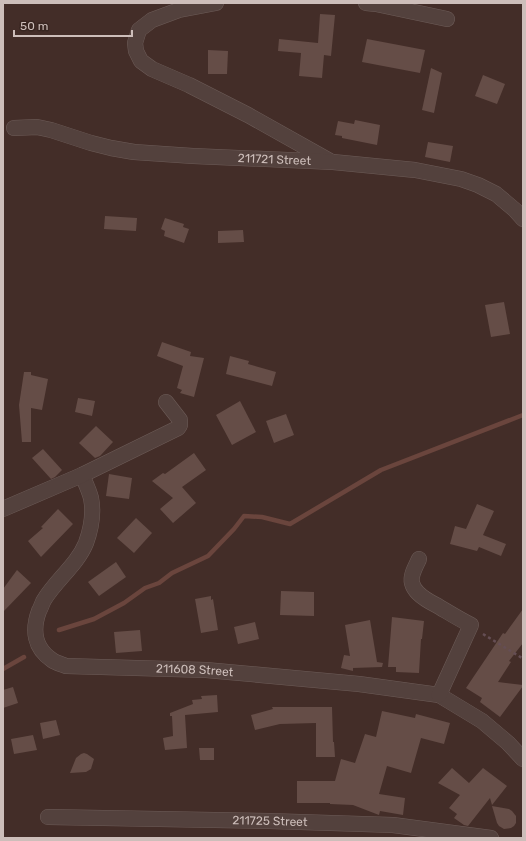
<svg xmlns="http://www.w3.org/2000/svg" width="526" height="841" font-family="Rubik,sans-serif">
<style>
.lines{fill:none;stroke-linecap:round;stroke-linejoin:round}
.stream{stroke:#6a453d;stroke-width:4.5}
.building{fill:#654d47}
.street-casing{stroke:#6d5c58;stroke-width:16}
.path{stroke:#654e54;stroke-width:2.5;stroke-dasharray:3 3;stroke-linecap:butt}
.street{stroke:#53413d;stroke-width:15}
.labels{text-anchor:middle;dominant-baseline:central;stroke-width:3;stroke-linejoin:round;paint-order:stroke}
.street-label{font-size:12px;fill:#cdbeba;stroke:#382621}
</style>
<rect width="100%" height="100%" fill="#432d28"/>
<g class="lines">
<g class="stream">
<polyline points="59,630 94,619 124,603 145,588 159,583 172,573 208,556 234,529 244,516 262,517 290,524 381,470 523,415"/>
<polyline points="3,669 24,657"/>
</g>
</g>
<g class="building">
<polygon points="320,14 335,15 331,56 324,55 322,78 299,76 301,53 278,51 279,39 318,43"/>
<polygon points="367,39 425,50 420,73 362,62"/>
<polygon points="208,50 228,51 227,74 208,74"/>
<polygon points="431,68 442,73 434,113 422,110"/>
<polygon points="483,75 505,84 497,104 475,96"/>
<polygon points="355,120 380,125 377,145 342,138 342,136 335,135 338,121 354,124"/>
<polygon points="428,142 453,146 450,162 425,157"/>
<polygon points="105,216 137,218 136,231 104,229"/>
<polygon points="165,218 184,224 183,227 189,229 184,243 164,236 165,231 161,229"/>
<polygon points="243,230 244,242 218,243 218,231"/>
<polygon points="504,302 510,334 491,337 485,305"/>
<polygon points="162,342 191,352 190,356 204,358 194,397 180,393 182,390 177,388 183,366 157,356"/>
<polygon points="230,356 249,361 248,364 276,372 272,386 226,374"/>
<polygon points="24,372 31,372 31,375 48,379 42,410 31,408 31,442 22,442 19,405"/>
<polygon points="78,398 95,401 92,416 75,412"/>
<polygon points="240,401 256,432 232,445 216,415"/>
<polygon points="286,414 294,435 274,443 266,421"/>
<polygon points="96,426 113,442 100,456 95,458 79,443"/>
<polygon points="43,449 62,470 55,477 51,479 32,458"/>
<polygon points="194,453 206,470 182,487 196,503 173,523 160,509 173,498 152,481 163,473 165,474"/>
<polygon points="109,474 132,478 129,499 106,496"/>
<polygon points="477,504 494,511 483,535 506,544 501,556 479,547 477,551 450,544 455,526 466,529"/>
<polygon points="58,509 73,524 41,557 28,541 43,528 41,527"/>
<polygon points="136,518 152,533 134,553 117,538"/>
<polygon points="116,562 126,577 99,596 88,582"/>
<polygon points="17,570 31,583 3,612 3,589"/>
<polygon points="281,591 314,592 314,616 280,615"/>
<polygon points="211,596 211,600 213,599 218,630 201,633 195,599"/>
<polygon points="523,609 523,643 509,661 511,662 498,682 523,685 523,686 500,717 480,702 482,698 466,688 503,633 505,634"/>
<polygon points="392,617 424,621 422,639 421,639 419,673 396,672 396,667 388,667"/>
<polygon points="370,620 377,662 383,663 382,667 353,668 353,671 341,668 344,655 350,656 345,625"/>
<polygon points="255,622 259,639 238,644 234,627"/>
<polygon points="140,630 142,651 116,653 114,632"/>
<polygon points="13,687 18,703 3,708 3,690"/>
<polygon points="217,695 218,712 185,715 187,748 165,750 163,738 173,736 172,716 170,716 170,713 193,704 192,700 202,699 201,696"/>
<polygon points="272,707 332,707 333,742 334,742 335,757 316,757 316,723 280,724 255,730 251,715 273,709"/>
<polygon points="382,711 415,718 416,714 450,723 444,744 421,738 411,773 387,766 379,794 405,798 403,815 380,811 379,815 353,805 330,804 330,803 297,803 297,781 335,781 341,759 355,763 365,734 376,737"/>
<polygon points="56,720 60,735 43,739 40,723"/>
<polygon points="33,735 37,750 14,754 11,739"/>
<polygon points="199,748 214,748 214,760 200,760"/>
<polygon points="84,753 87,754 94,759 91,769 86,772 70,773 76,758 81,754"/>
<polygon points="452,768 469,783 483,768 507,786 492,805 490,798 468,826 464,825 454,818 457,814 449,808 460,795 438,783"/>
<polygon points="492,806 509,809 512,811 516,816 516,823 514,826 511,828 504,829 499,826 497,823"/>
</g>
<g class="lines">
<defs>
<g id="street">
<polyline points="216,3 179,10 152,20 139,30 135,43 136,51 141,61 152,69 189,85 248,115 330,161"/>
<polyline points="366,3 376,4 447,19"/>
<path id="s1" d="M14,128L37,127L51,130L91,143L111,148L134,152L193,156L333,162L415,170L461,179L478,185L496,194L515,210L523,219"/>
<path id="s2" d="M82,475C85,482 89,490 91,498C94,513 91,529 86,543C77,565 56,580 44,600C42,603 41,608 39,611C32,630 34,648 52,660C56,663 61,664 66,666L206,670L359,684L439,695L482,721L508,743L523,759"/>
<polyline points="3,509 82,475 178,428 180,425 180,420 166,402"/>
<path d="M419,559C416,566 410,575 412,583C413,587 415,590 418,593C423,598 430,602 436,605C448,612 459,619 471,625L439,695"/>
<path id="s3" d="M48,817L269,821L393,825L491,838"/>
</g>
</defs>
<use href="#street" class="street-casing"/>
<polyline class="path" points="483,634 522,658"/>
<use href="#street" class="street"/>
</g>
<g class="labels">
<g class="street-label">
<text stroke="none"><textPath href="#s1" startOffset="264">211721 Street</textPath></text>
<text stroke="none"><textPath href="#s2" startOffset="353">211608 Street</textPath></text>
<text stroke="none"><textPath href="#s3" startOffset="222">211725 Street</textPath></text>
</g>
</g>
<rect width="526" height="841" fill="none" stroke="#cdbeba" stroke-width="8"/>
<path d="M14 30v6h118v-6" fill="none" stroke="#cdbeba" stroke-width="2"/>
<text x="20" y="30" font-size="12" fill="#cdbeba" stroke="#382621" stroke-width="3" paint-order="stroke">50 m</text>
</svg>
